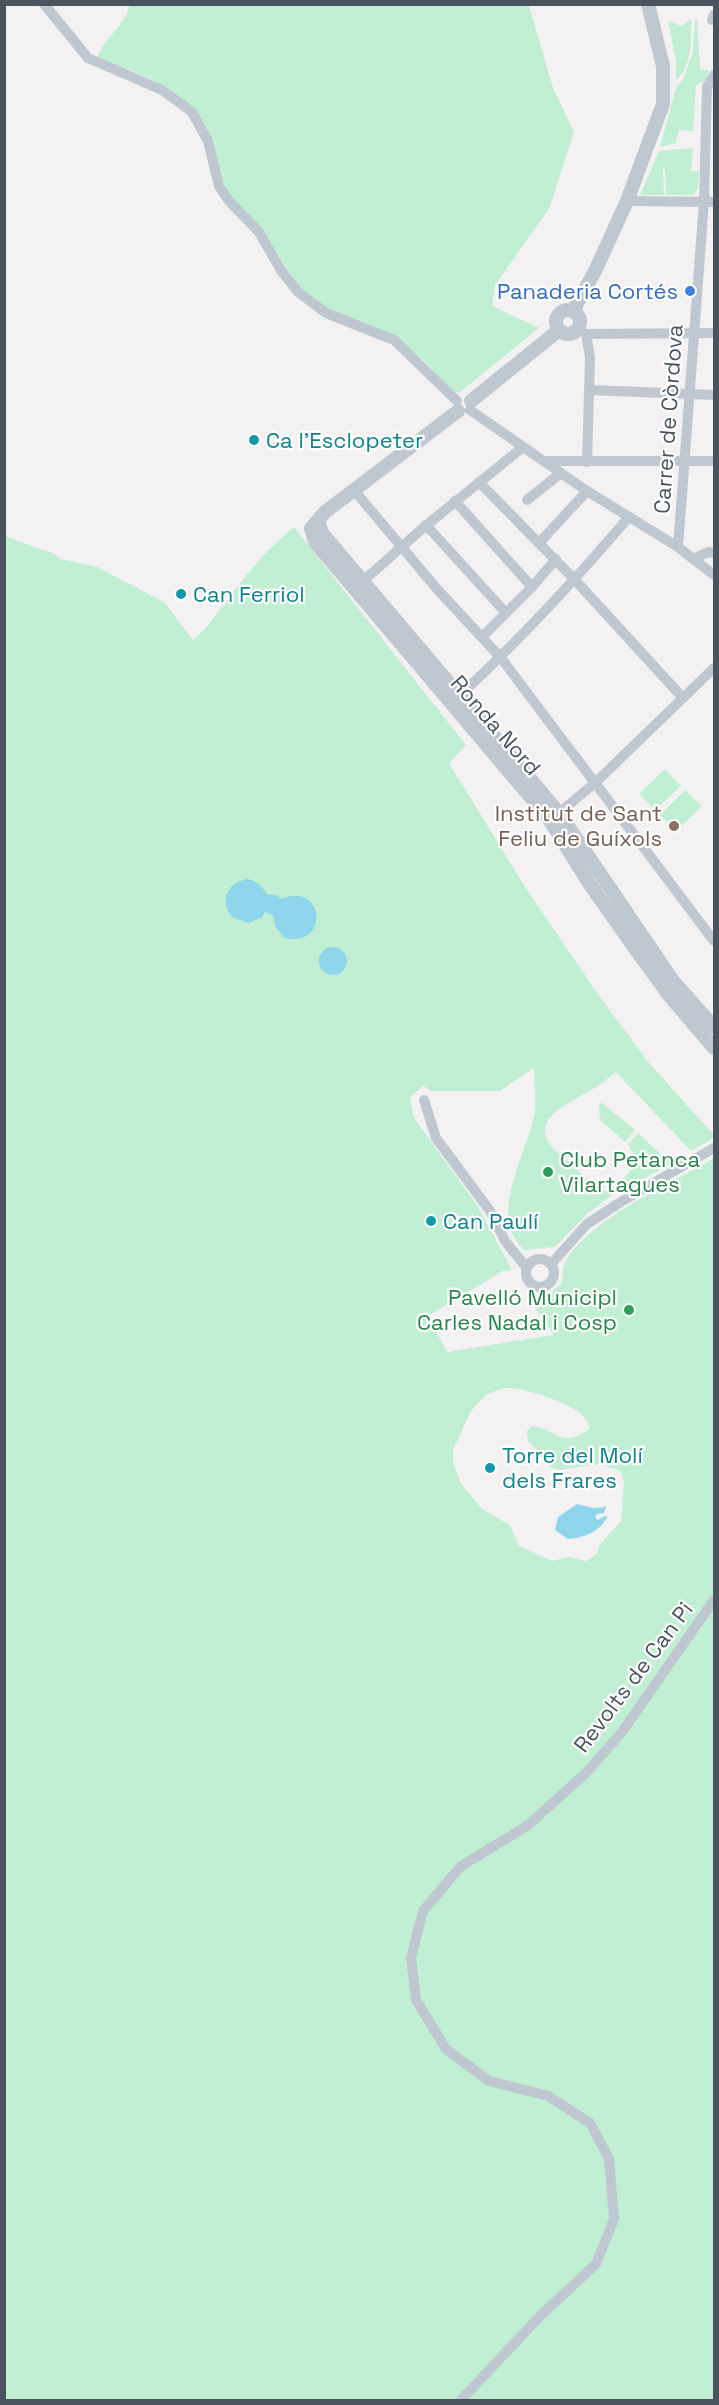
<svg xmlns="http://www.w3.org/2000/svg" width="719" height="2405" font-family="'Space Grotesk',sans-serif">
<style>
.green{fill:#c1efd4;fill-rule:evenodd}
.water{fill:#8fd6ec}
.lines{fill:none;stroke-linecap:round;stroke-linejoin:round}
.minor{stroke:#bfc8d0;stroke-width:10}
.tertiary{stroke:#bfc8d0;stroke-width:14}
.shop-dot{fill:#3f7fe0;stroke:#fff;stroke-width:2}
.culture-dot{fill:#0f9aa8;stroke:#fff;stroke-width:2}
.education-dot{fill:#8d6e63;stroke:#fff;stroke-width:2}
.leisure-dot{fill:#2e9e5b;stroke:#fff;stroke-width:2}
.labels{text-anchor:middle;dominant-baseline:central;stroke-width:4.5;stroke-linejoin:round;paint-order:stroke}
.shop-label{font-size:22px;fill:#366cbe;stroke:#fff;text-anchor:end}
.street-label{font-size:22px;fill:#49545f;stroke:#fff}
.culture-label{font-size:22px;fill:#0d838f;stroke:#fff;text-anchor:start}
.education-label{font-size:22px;fill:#785e54;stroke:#fff;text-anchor:end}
.leisure-label{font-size:22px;fill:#27864d;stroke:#fff;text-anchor:start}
</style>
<rect width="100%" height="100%" fill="#f3f1f1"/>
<g class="green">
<path d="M129,5H529L553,88L574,132L549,209L495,285L492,306L539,328L459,393L452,391C441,380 430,365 417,355C380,329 325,322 296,284C286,269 278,252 267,237C254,219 235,205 224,184C218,171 217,154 212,140C195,92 142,73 97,59C103,38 130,21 129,5Z"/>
<polygon points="697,18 700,70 709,70 706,80 696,85 693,131 679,130 676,143 660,147 676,88 683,79 693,52 695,19"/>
<path d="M691,19C691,38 693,66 676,80V61L668,21L682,26Z"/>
<polygon points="693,148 691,171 699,171 698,189 693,195 666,195 665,169 663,170 664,195 640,195 659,151"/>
<path d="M294,527L466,745L449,763L525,887L602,1000L649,1063L714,1135V1138L691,1151L616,1072C607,1079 599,1086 589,1091C574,1101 536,1115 547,1139C551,1149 562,1156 570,1163C583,1174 597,1192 615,1193L588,1213L555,1247L524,1250C487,1216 527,1154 534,1115C537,1100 534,1083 534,1068L500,1091H432L423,1086L410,1097L414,1118L477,1205L512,1270L503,1271L428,1316L447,1352L554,1335L529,1299L551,1292L561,1284C563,1278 562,1268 565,1262C591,1218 670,1184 714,1158V2400H5V536L54,554L60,559L97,567L164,602L193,640L204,630L245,577L265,553ZM504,1388C523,1387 560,1400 576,1410C582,1413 585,1419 589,1424V1429C558,1452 551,1423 530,1427L527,1431L528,1440L550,1467L560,1470L599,1464L621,1471L624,1482L621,1521L600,1545L596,1555L586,1561L569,1557L552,1561L519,1546L510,1525L482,1509L461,1484L453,1462V1450L471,1411L487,1394Z"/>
<polygon points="665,769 681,786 655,810 639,794"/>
<polygon points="685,790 702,806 676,831 660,815"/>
<polygon points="602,1103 635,1130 625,1142 600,1120 599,1104"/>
<polygon points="638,1133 671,1164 632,1185 624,1178 640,1159 629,1149 631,1147 628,1145"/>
</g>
<g class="water">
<path d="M247,879C257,881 262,886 267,894L277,895L281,899C325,880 330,948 285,938L276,928L273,915L265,912L262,917L249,923L233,918C219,902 226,883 247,879Z"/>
<circle cx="333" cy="961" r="14"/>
<path d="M577,1504L593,1508L606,1507L604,1513L597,1514L595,1517L598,1520L605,1516L607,1517C600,1532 583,1538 568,1539L555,1530L558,1517Z"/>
</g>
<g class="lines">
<g class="minor">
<polyline points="44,4 88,58 162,90 192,112 208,141 219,186 229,201 259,232 282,272 298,292 326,313 394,340 457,401"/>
<polyline points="712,20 714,15"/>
<polyline points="627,201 714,202"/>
<polyline points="586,334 714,333"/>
<polyline points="586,334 590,357 587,462"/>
<polyline points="590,390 714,395"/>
<polyline points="470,410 587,491 678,547 714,575"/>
<polyline points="545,461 714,461"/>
<polyline points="479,482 575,580 683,698"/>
<polyline points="353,489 437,589 501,658 714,941"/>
<polyline points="527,500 561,473"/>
<polyline points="455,501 532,587"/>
<polyline points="426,525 506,613"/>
<polyline points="540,542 587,491"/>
<polyline points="678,547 704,202 707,87 714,75"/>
<polyline points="693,559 708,552 714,553"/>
<polyline points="363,581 423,528 523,447"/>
<polyline points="482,637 532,587 556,559"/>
<path d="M460,695C520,640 575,580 628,518"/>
<polyline points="559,813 596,782 714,668"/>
<polyline points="424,1100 436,1138 490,1211 505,1241 526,1267"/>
<circle cx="540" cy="1273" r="14"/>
<polyline points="551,1264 587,1224 619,1203 714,1148"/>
<polyline points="461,2400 542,2314 596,2264 614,2219 609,2159 590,2123 548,2096 489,2081 446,2049 416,2000 411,1958 423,1911 461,1866 527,1826 586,1773 622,1732 714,1600"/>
</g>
<g class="tertiary">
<circle cx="568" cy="322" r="12"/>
<polyline points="573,311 596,269 627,201 663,104 663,66 648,4"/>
<polyline points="471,401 559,330"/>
<polyline points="458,411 325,512 311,528 315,542 549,819 589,883 631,943 668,994 714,1048"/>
<polyline points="318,521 322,533 559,813 673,981 714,1027"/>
</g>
</g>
<circle class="shop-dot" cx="690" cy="291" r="6"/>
<g class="culture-dot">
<circle cx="254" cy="440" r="6"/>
<circle cx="181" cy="594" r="6"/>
<circle cx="431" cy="1221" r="6"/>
<circle cx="490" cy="1468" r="6"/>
</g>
<circle class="education-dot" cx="674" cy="826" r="6"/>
<g class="leisure-dot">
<circle cx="548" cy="1172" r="6"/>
<circle cx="629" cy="1310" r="6"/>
</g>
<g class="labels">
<g class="shop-label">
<text x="678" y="291">Panaderia Cortés</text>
</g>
<g class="street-label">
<text transform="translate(668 419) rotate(-86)">Carrer de Còrdova</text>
<text transform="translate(496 725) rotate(49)">Ronda Nord</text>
<text transform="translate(633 1677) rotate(-53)">Revolts de Can Pi</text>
</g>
<g class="culture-label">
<text x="266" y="440">Ca l'Esclopeter</text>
<text x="193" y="594">Can Ferriol</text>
<text x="443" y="1221">Can Paulí</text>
<text x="502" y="1455">Torre del Molí<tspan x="502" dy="25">dels Frares</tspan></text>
</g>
<g class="education-label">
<text x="662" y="813">Institut de Sant<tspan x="662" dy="25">Feliu de Guíxols</tspan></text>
</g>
<g class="leisure-label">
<text x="560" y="1159">Club Petanca<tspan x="560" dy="25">Vilartagues</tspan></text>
<text x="617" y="1297" text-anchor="end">Pavelló Municipl<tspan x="617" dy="25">Carles Nadal i Cosp</tspan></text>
</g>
</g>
<rect width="719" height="2405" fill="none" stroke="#49545f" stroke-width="12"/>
</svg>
